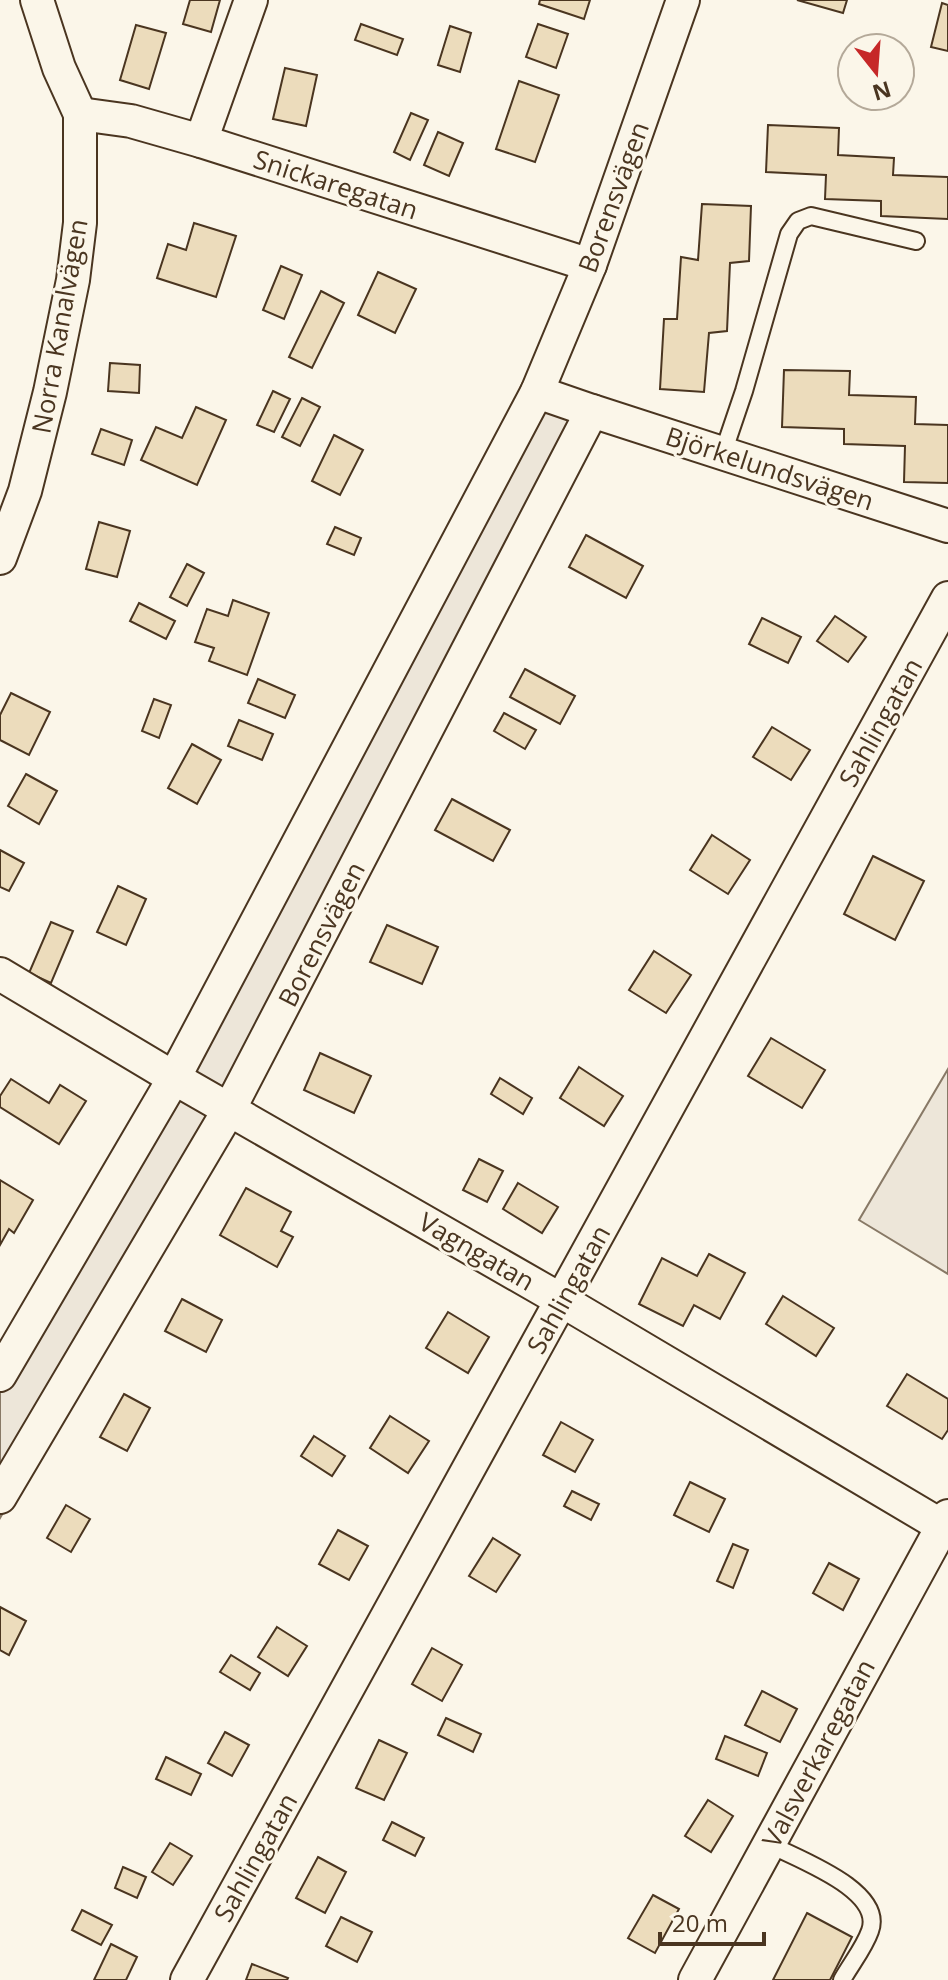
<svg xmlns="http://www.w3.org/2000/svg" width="948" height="1980" font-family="'Open Sans',sans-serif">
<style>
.green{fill:#ede6d9;stroke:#887966;stroke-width:2}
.building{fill:#ecdcbc;stroke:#4a3520;stroke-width:2}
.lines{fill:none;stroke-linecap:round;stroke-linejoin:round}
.service-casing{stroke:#4a3520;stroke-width:20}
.minor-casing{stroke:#4a3520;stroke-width:36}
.service{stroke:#fbf6e9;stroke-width:16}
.minor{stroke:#fbf6e9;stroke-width:32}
.labels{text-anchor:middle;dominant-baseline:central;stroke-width:6;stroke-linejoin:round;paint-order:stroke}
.street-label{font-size:26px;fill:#4a3520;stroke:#fbf6e9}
</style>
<rect width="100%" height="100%" fill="#fbf6e9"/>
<g class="green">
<polygon points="538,397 583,410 228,1125 0,1518 0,1384"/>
<polygon points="948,1069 948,1274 859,1220"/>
</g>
<g class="building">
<polygon points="190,0 220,0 211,32 183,24"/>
<polygon points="540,0 590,0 584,19 539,4"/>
<polygon points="797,0 847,0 843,13"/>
<polygon points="942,3 948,5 948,51 931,47"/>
<polygon points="361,24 403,39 397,55 355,40"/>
<polygon points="538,24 568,34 556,68 526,57"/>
<polygon points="136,25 166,33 149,89 120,80"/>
<polygon points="450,26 471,33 460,72 438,65"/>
<polygon points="285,68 317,75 306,126 273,119"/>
<polygon points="519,81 559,95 535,162 496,149"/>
<polygon points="411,113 428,120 410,160 394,152"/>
<polygon points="768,125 839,128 838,155 894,158 893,175 948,177 948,219 881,216 881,201 825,199 826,175 766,172"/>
<polygon points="438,132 463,143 449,176 424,165"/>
<polygon points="702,204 751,206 749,261 730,263 727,331 709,333 704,392 660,389 664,319 677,319 681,257 698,260"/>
<polygon points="194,223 236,236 216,297 157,278 168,244 186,250"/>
<polygon points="281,266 302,275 284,319 263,310"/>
<polygon points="378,272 416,289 395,333 358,315"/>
<polygon points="321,291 344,303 312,368 289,357"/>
<polygon points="110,363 140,365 139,393 108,391"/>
<polygon points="784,370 850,371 849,395 916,397 915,424 948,425 948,483 904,482 905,446 844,444 844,429 782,427"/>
<polygon points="273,391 290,399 274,432 257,425"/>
<polygon points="302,398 320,407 300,446 282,437"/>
<polygon points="196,407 226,420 197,485 141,460 156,427 182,438"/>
<polygon points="101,429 132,440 124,465 92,454"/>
<polygon points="334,435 363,450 340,495 312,481"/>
<polygon points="99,522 130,531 117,577 86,569"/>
<polygon points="335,527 361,538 354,555 327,544"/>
<polygon points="586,535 643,566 626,598 569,567"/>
<polygon points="187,564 204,573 187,606 170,597"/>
<polygon points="233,600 269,613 247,675 209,661 214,648 195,642 207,609 228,616"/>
<polygon points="139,603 175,621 166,639 130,621"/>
<polygon points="835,616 866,637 848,662 817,641"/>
<polygon points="762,618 801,637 788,663 749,644"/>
<polygon points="525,669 575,696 560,724 510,697"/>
<polygon points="258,679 295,695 285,718 248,703"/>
<polygon points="11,693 50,712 29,755 0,740 0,715"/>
<polygon points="154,699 171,705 159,738 142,731"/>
<polygon points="504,713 536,730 525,749 494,731"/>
<polygon points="239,720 273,734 262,760 228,746"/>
<polygon points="772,727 810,750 791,780 753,757"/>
<polygon points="192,744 221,760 197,804 168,788"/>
<polygon points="26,774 57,791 39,824 8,806"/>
<polygon points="452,799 510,830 493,861 435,830"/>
<polygon points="712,835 750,860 728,894 690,870"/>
<polygon points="0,850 24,863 9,891 0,887"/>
<polygon points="873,856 924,881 895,940 844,914"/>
<polygon points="118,886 146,899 126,945 97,932"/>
<polygon points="51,922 73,931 51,983 29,973"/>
<polygon points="387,925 438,947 422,984 370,962"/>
<polygon points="654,951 691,975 666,1013 629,990"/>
<polygon points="771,1038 825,1070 802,1108 748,1076"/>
<polygon points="320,1053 371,1076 354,1113 304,1090"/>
<polygon points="579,1067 623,1096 604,1126 560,1098"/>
<polygon points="500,1078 532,1098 523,1114 491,1094"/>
<polygon points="11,1079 49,1103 60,1085 86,1101 59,1144 0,1107 0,1096"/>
<polygon points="479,1159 503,1171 487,1202 463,1190"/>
<polygon points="0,1180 33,1200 14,1233 9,1229 0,1245"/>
<polygon points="518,1183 558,1207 542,1233 503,1209"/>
<polygon points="246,1188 291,1212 281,1231 293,1237 277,1267 220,1235"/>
<polygon points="709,1254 745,1273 720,1319 694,1305 683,1326 639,1304 662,1258 697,1276"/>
<polygon points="783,1296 834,1328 816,1356 766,1324"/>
<polygon points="182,1299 222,1320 206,1352 165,1331"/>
<polygon points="448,1312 489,1337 468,1373 426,1348"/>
<polygon points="907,1374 948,1399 948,1430 942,1439 887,1406"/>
<polygon points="124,1394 150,1408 127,1451 100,1437"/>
<polygon points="390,1416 429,1441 408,1473 370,1448"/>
<polygon points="561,1422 593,1440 575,1472 543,1455"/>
<polygon points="314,1436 345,1456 332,1476 301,1456"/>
<polygon points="690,1482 725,1499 709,1532 674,1515"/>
<polygon points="572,1491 599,1504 591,1520 564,1506"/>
<polygon points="66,1505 90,1519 71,1552 47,1538"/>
<polygon points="338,1530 368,1546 349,1580 319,1564"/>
<polygon points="493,1538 520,1555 496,1592 469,1576"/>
<polygon points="733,1544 748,1550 733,1588 717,1581"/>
<polygon points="829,1563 859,1579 843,1610 813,1593"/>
<polygon points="0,1607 26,1621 9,1655 0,1650"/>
<polygon points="277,1627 307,1646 288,1676 258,1657"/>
<polygon points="432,1648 462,1665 442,1701 412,1684"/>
<polygon points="231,1655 260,1673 250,1690 220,1672"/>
<polygon points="762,1691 797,1709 780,1742 745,1725"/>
<polygon points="446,1718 481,1734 473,1752 438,1735"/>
<polygon points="225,1732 249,1745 232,1776 208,1763"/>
<polygon points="725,1736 767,1753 758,1776 716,1759"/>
<polygon points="379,1740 407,1753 384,1800 356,1788"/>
<polygon points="166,1757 201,1774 191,1795 156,1779"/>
<polygon points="708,1800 733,1816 711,1852 685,1836"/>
<polygon points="392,1822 424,1838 415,1856 383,1840"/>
<polygon points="170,1843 192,1856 173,1885 152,1872"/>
<polygon points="318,1857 346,1872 325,1913 296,1898"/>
<polygon points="123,1867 146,1877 137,1898 115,1888"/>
<polygon points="653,1895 679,1909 655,1953 628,1938"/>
<polygon points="82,1910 112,1925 101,1945 72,1930"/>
<polygon points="807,1913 852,1937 830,1980 773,1980"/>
<polygon points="341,1917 372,1932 357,1962 326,1946"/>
<polygon points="111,1944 137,1957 126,1980 94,1980"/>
<polygon points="252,1964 288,1978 287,1980 246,1980"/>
</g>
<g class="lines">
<defs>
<g id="service">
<polyline points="723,453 744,391 789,234 798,221 811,216 916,241"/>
<path d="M769,1844C797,1859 885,1890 870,1931C864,1948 851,1964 842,1980"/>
</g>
<g id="minor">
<polyline points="80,114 131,121 201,141 590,265"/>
<polyline points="201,141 251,0"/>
<polyline points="592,411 948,526"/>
<polyline points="0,558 25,491 50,392 73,280 80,223 80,114 59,68 37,0"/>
<polyline points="0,974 174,1078 561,1300 942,1526"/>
<polyline points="0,1375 174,1078 537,392 590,265 683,0"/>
<polyline points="0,1497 230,1108 592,411 537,392"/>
<polyline points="187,1980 948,598"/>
<polyline points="695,1980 948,1516"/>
</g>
</defs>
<use href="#service" class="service-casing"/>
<use href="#minor" class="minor-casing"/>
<use href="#service" class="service"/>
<use href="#minor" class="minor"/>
</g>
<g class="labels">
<g class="street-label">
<text transform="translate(336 184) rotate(18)">Snickaregatan</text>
<text transform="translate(613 197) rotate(-70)">Borensvägen</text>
<text transform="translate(59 326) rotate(-80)">Norra Kanalvägen</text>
<text transform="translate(770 468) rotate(18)">Björkelundsvägen</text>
<text transform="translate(880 722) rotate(-61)">Sahlingatan</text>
<text transform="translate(321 934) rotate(-63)">Borensvägen</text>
<text transform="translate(477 1251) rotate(30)">Vagngatan</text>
<text transform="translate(568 1289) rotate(-61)">Sahlingatan</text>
<text transform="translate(818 1753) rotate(-62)">Valsverkaregatan</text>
<text transform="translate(255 1857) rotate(-61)">Sahlingatan</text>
</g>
</g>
<g transform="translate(876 72) rotate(163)"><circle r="38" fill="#fbf6e9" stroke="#b4a999" stroke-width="2"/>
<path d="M0-6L14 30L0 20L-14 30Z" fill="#c62828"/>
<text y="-12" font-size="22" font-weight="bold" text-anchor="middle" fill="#4a3520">N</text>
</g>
<path d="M660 1932v12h104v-12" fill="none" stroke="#4a3520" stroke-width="4"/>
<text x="672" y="1932" font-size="24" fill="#4a3520" stroke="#fbf6e9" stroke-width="6" paint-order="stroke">20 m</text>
</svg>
